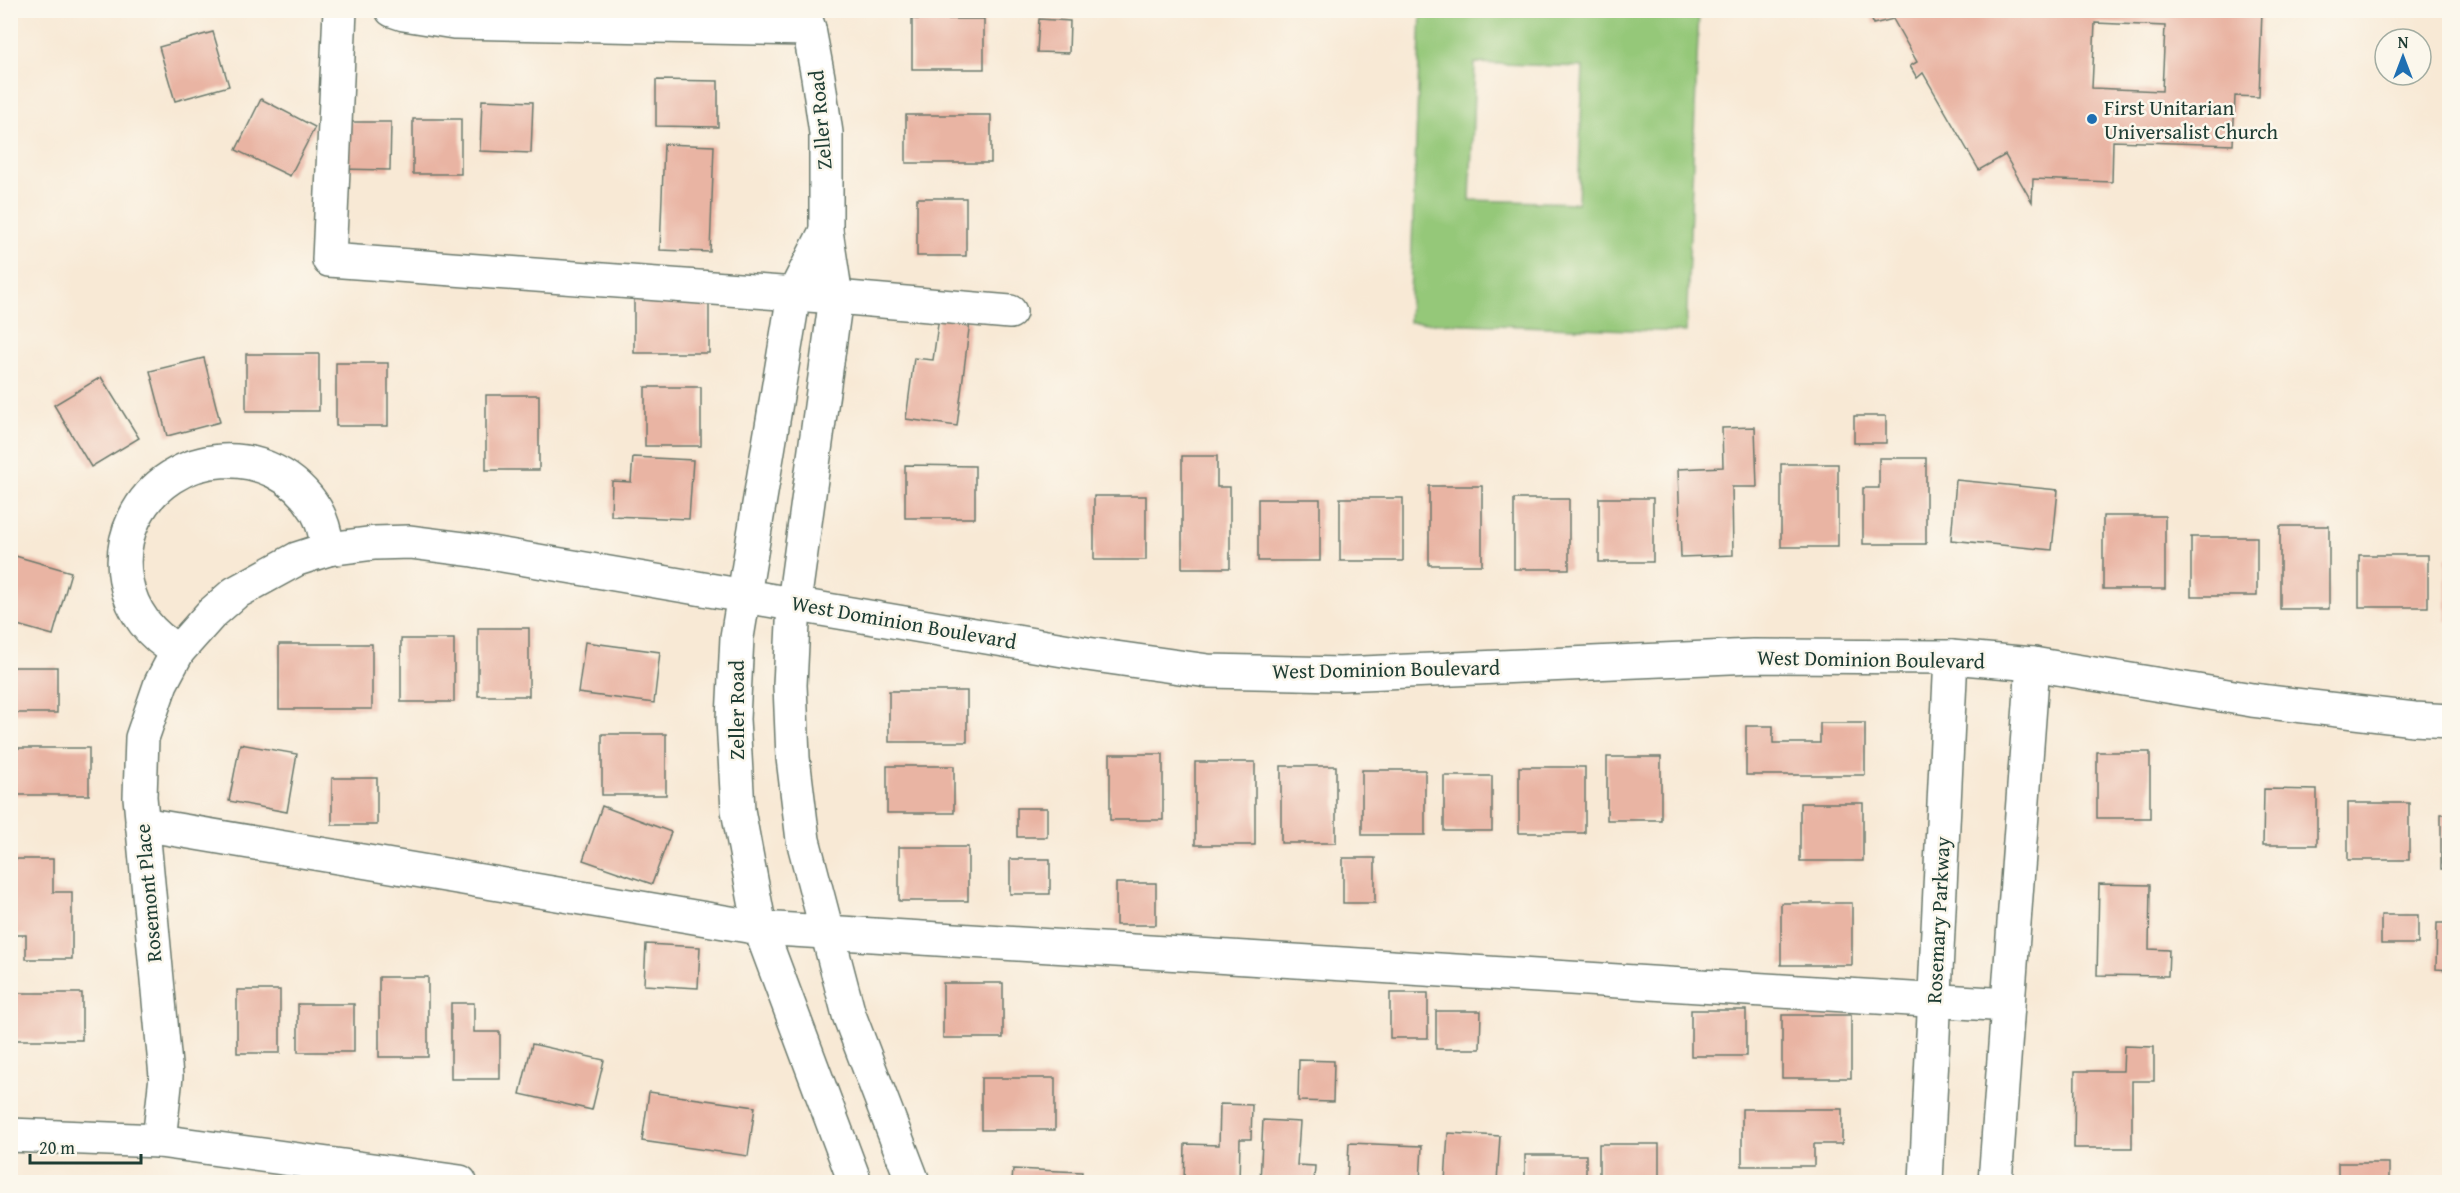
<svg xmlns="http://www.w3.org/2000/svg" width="2460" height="1193" font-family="'Gentium Book Plus',serif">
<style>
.green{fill:#95c879;stroke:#5a8256;stroke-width:1.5;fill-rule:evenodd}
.building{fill:#e9b4a3;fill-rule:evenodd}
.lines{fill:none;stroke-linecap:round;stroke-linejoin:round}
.minor-casing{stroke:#6b796c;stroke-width:36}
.minor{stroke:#fff;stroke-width:33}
.poi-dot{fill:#1f6fb2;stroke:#fbf7ec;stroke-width:2}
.labels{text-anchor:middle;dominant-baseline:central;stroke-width:5;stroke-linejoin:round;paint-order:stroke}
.poi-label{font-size:21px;fill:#1f3d34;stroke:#fbf7ec;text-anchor:start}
.street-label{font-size:21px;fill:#1f3d34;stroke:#fbf7ec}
</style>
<rect width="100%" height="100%" fill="#fbf7ec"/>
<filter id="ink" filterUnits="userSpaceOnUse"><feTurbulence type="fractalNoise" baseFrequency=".0167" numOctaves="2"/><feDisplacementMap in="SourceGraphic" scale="12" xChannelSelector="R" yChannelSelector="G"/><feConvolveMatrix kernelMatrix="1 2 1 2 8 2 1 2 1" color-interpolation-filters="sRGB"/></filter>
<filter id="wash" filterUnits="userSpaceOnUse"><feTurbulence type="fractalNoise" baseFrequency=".008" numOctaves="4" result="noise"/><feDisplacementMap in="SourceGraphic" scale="24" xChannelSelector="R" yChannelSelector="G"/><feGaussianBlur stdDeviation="1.35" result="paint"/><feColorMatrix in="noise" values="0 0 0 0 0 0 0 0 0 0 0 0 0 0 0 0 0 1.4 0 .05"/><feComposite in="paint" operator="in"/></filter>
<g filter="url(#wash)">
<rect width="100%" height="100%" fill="#f8e9d5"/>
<path class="green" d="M1421,11H1699L1686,332L1409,322ZM1475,63L1583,67L1578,203L1470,200Z"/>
<g id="blocks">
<g class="building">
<path d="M1870,10H2262L2259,97L2235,96L2233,145L2113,141L2112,182L2033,179L2032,202L2005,155L1979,170L1923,73L1917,78L1910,66L1917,62L1893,19L1873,24ZM2095,23L2165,26L2162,91L2092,88Z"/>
<rect x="912" y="19" width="72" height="50"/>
<polygon points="1039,19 1070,21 1069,53 1037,52"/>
<polygon points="213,32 229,86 175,101 159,47"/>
<polygon points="656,80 718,81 718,127 656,126"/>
<polygon points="261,99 315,127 290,176 236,150"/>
<polygon points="482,100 533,102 531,153 480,151"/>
<rect x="906" y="115" width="85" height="48"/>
<rect x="413" y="119" width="48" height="55"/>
<polygon points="341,122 391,122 390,170 340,169"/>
<polygon points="664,144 714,146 710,252 660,250"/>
<rect x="917" y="198" width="49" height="58"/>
<rect x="634" y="296" width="75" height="57"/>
<polygon points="939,317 970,321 957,426 906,419 914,358 933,360"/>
<rect x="246" y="354" width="73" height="57"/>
<polygon points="204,358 220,422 167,436 150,371"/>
<rect x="336" y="363" width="52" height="63"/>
<polygon points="101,377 139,438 91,467 54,405"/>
<rect x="645" y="387" width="56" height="59"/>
<rect x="486" y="395" width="53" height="75"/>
<rect x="1854" y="416" width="32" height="27"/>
<polygon points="1755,427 1757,487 1732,487 1733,555 1681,557 1678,469 1723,467 1722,428"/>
<polygon points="1182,456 1217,456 1217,487 1230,487 1230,568 1182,568"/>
<polygon points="633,457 693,460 689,519 611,516 612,481 631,482"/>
<polygon points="1879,458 1926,458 1926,544 1863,544 1863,488 1879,488"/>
<rect x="1781" y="464" width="57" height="83"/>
<polygon points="905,465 975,466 975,518 905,518"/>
<polygon points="1956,480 2058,490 2052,550 1951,540"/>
<rect x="1429" y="486" width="53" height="79"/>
<rect x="1094" y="496" width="52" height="64"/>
<rect x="1340" y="498" width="63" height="63"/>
<rect x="1599" y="498" width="54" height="64"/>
<rect x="1258" y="499" width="62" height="62"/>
<rect x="1514" y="499" width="55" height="70"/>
<rect x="2103" y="516" width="62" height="73"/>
<rect x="2280" y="526" width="49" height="83"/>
<rect x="2191" y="537" width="66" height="59"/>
<polygon points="12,555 71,572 53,635 10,623 10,562"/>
<rect x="2359" y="555" width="69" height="52"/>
<rect x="2446" y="557" width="4" height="63"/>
<rect x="478" y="628" width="51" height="68"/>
<rect x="401" y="639" width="53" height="63"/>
<polygon points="585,642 660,652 654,703 578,693"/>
<rect x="279" y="644" width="93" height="65"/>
<rect x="10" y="667" width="47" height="46"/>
<rect x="889" y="691" width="78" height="51"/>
<polygon points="1820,723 1865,723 1865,775 1746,775 1746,726 1773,726 1773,743 1820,743"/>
<rect x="602" y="734" width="64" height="61"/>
<polygon points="240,744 297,754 287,812 229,801"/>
<rect x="10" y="748" width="79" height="47"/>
<rect x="2097" y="752" width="53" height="66"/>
<rect x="1110" y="754" width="53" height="66"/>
<rect x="1607" y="757" width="54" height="63"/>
<rect x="1195" y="762" width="60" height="83"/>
<rect x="887" y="766" width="67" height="47"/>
<rect x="1281" y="766" width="55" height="77"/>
<rect x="1519" y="767" width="66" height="66"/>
<rect x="1362" y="770" width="63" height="65"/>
<rect x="1444" y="776" width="48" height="55"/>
<rect x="332" y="778" width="45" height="47"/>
<polygon points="2264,789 2317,790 2317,845 2263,845"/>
<rect x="1800" y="803" width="63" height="58"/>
<rect x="2348" y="803" width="61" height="57"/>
<polygon points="602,806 671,832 652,884 583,860"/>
<rect x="1017" y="808" width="30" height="29"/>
<rect x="2441" y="814" width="9" height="55"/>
<rect x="899" y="847" width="69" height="54"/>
<rect x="1343" y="858" width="32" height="45"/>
<polygon points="10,859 53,859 53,892 72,892 72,959 26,959 26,935 10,935"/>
<rect x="1010" y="859" width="40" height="35"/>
<rect x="1116" y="883" width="40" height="42"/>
<polygon points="2099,884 2150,885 2149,949 2169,950 2168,976 2097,975"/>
<rect x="1781" y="903" width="71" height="62"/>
<rect x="2381" y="915" width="37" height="29"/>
<polygon points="2437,923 2450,923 2450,970 2436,969"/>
<polygon points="646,944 700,947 698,988 644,985"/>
<rect x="379" y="977" width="49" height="80"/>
<rect x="943" y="983" width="60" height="55"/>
<rect x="237" y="990" width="43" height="63"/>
<rect x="10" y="993" width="72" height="47"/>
<rect x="1390" y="993" width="38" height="45"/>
<polygon points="451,1003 474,1003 474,1032 500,1032 500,1079 451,1079"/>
<rect x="298" y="1004" width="56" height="48"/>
<rect x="1691" y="1010" width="55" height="46"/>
<polygon points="1436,1011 1481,1011 1480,1049 1436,1049"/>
<rect x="1782" y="1015" width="69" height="63"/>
<polygon points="532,1044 604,1060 592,1110 520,1094"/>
<polygon points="2124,1046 2154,1047 2154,1081 2132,1081 2132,1148 2074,1148 2075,1071 2123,1071"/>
<polygon points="1299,1060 1334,1061 1333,1102 1298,1101"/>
<rect x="981" y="1078" width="74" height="52"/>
<polygon points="649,1092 755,1107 748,1156 642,1141"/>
<polygon points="1220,1104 1252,1105 1251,1139 1240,1139 1239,1182 1184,1182 1185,1144 1219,1145"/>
<polygon points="1742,1109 1842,1109 1842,1144 1814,1144 1814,1166 1742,1166"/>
<polygon points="1263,1120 1300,1122 1297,1165 1315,1166 1314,1182 1260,1182"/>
<polygon points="1448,1133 1500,1136 1497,1182 1445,1182"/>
<polygon points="1349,1143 1422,1146 1420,1182 1347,1182"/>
<rect x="1599" y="1144" width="60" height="38"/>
<rect x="1525" y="1155" width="61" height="27"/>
<rect x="2338" y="1163" width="51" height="19"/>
<polygon points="1013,1169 1082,1172 1081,1182 1012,1182"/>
</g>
</g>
</g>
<g filter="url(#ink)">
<use href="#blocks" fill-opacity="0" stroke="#6b796c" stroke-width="1.5"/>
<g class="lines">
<defs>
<g id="minor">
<polyline points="340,10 329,260 836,297 1010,312"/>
<polyline points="392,10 404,14 454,22 809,29"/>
<polyline points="803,10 809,29 818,77 826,133 826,231 836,297 794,603 790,685 793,758 803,840 849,1015 913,1182"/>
<polyline points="826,231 794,294 737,637 733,719 738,810 760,928 855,1182"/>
<path d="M178,651C151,636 132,612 126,581C122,560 125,538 134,519C169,446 274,440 316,510C323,522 326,536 328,549"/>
<polyline points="142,824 760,928 2008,1005"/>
<polyline points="10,1135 159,1141 460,1182"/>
<polyline points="159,1141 166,1076 140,797 142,738 161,683 178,651 211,614 235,593 297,559 328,549 375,543 410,542 473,550 1087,654 1208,671 1340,674 1753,656 1951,657 2033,664 2252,700 2414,719 2450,721"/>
<polyline points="1926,1182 1951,657"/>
<polyline points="1995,1182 2033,664"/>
</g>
</defs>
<use href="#minor" class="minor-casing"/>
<use href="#minor" class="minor"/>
</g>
</g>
<circle class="poi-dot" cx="2092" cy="119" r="6"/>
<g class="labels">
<g class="poi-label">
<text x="2104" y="107">First Unitarian<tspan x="2104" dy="24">Universalist Church</tspan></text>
</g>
<g class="street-label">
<text transform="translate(820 120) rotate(-95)">Zeller Road</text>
<text transform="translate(904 622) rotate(10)">West Dominion Boulevard</text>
<text transform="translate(1871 659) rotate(1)">West Dominion Boulevard</text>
<text transform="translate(1386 669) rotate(-1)">West Dominion Boulevard</text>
<text transform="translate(736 710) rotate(-90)">Zeller Road</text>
<text transform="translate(148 893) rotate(-95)">Rosemont Place</text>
<text transform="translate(1938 920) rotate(-87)">Rosemary Parkway</text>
</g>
</g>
<rect width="2460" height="1193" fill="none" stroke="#fbf7ec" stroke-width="36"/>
<g transform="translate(2403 57)"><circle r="28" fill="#fbf7ec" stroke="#a3ada2" stroke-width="1.5"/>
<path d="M0-4.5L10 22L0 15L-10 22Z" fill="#1f6fb2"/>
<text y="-9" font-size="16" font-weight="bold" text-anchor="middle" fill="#1f3d34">N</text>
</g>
<path d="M30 1154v9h111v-9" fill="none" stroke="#1f3d34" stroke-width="3"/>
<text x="39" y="1154" font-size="18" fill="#1f3d34" stroke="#fbf7ec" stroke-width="4.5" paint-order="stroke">20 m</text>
</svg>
